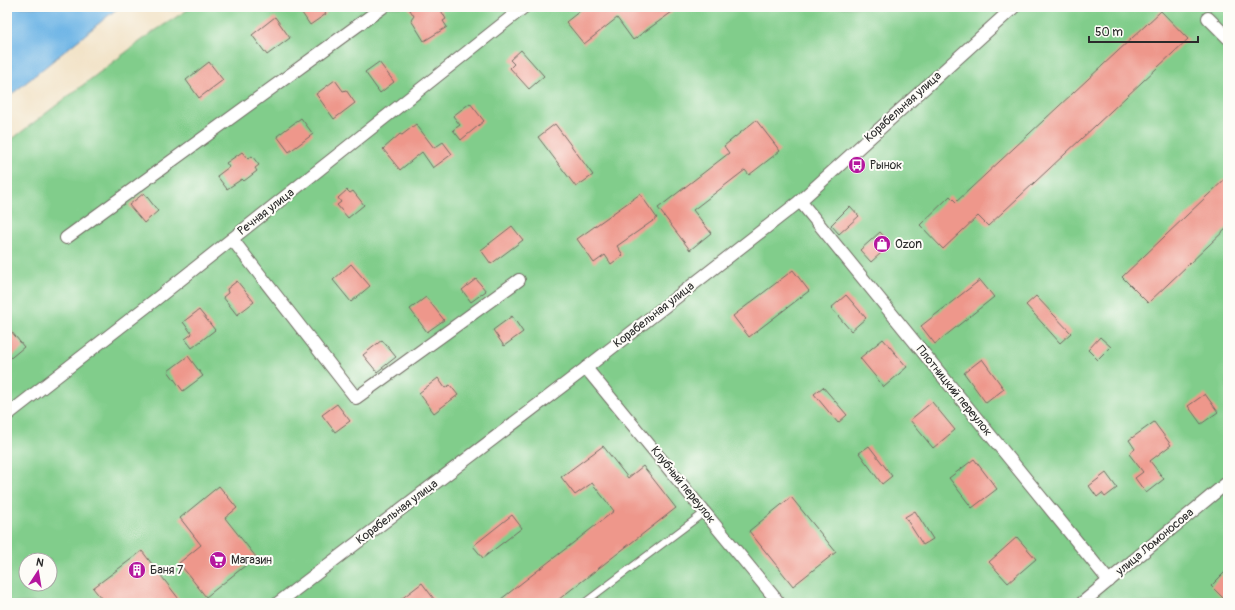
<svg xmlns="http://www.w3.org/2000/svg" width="1235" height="610" font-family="Pangolin,sans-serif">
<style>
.green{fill:#81cd8b;stroke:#567c5b;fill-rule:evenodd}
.water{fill:#6fb6e6;stroke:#4d7088}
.building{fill:#ee978b}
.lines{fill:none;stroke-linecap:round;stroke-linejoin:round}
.lane-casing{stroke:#716b62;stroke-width:8}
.street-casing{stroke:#716b62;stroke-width:14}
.lane{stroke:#fff;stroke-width:6}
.street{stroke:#fff;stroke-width:12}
.labels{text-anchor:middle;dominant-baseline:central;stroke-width:4;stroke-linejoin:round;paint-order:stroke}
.street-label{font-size:12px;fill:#2b2b2b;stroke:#fdfcf7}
.poi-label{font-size:12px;fill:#2b2b2b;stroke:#fdfcf7;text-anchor:start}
</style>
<rect width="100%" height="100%" fill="#fdfcf7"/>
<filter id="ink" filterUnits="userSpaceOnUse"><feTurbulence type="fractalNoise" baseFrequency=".025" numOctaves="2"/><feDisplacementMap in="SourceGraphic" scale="8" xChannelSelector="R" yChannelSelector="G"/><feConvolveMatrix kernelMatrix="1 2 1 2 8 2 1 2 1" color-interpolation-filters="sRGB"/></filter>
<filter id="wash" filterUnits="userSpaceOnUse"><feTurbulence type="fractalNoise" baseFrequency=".012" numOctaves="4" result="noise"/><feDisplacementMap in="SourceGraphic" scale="16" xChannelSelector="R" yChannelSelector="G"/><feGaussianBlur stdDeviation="0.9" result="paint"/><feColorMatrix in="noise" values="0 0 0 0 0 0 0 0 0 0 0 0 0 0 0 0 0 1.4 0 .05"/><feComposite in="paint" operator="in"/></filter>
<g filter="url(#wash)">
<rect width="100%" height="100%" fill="#f2e3c8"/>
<path class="green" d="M192,7H1228V603H7V143L150,34ZM26,560H50V584H26Z"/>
<polygon class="water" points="7,7 119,7 7,98"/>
<g id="blocks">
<g class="building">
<polygon points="298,7 321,7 326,14 310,25"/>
<polygon points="408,7 439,7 446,19 443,21 447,27 424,41 411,20 414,16"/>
<polygon points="585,7 679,7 633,40 617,18 584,44 566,22"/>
<polygon points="1161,11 1188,39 988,226 978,216 943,249 920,225 950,196 956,202"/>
<polygon points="275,17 290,38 267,55 252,35"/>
<polygon points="521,50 544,76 529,89 510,68 514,64 510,60"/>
<polygon points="209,62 223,80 199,98 186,80"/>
<polygon points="379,62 394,82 380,93 365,72"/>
<polygon points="335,80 343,91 346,90 355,103 334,119 316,94"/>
<polygon points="470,103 484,121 461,140 453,130 460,125 453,116"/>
<polygon points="301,118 313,134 289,152 277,136"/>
<polygon points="756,120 780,151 749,175 745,170 693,210 711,233 690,250 658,208 729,153 724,146"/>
<polygon points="416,124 434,148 443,142 452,154 433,168 422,152 400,170 383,149 400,134 402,135"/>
<polygon points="555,124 593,175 576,187 538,137"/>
<polygon points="242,152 248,159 252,156 259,165 255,168 257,171 244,181 242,179 227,189 217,176 229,167 226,163"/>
<polygon points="1228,176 1228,227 1148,303 1122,277"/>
<polygon points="347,190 350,193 353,191 364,205 348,218 337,205 341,202 338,198"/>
<polygon points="144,193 158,211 144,223 129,205"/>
<polygon points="640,194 657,218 617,246 623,255 611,264 605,255 594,263 577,239"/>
<polygon points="850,206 859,216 839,234 831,225"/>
<polygon points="512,226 523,240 491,264 481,250"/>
<polygon points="880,232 891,244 871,262 860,250"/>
<polygon points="351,264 370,286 351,302 333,280"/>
<polygon points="793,270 809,291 749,337 733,316"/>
<polygon points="476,279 486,291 471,302 462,290"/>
<polygon points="980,280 994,297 935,344 921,326"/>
<polygon points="237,281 254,302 237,315 223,297 228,293 227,289"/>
<polygon points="846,295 866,318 851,331 831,308"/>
<polygon points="1036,296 1071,333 1060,343 1026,305"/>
<polygon points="426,297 444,320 427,332 410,309"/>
<polygon points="199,310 215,330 192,348 185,339 192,334 183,322"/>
<polygon points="512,316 523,332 504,346 493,330"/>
<polygon points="7,326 24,347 7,361"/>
<polygon points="1100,337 1111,347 1098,360 1088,350"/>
<polygon points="883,339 907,367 884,387 860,358"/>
<polygon points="382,340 396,357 377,372 363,355"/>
<polygon points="188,356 203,376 183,391 168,371"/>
<polygon points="982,359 1004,389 986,403 964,373"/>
<polygon points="438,378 445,388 450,385 458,395 434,413 419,393"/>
<polygon points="823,387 847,415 838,423 814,394"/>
<polygon points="1205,394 1218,412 1201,424 1188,406"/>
<polygon points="932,402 955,430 933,448 910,420"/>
<polygon points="337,404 350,421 335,432 322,415"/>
<polygon points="1154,422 1171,445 1150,461 1164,479 1146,493 1135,478 1143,472 1129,454 1135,449 1129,440"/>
<polygon points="603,446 628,478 643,466 676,508 554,603 496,603 614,511 592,483 575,495 561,477"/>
<polygon points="869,446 892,476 882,484 859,453"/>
<polygon points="974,459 997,489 972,508 949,478"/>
<polygon points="1106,473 1117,488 1105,497 1102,493 1097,497 1089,486"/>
<polygon points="219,486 237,508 225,518 256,557 206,597 179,563 201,545 180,518"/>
<polygon points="791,497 836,552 793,586 749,531"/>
<polygon points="915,511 933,539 923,545 905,517"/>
<polygon points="512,515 522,528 483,558 473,546"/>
<polygon points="1017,537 1036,559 1008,583 989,562"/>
<polygon points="142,551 182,603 105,603 93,588"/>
<polygon points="1228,569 1228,603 1211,586"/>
<polygon points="422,583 437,603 396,603"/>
</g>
</g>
</g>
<g filter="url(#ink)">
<use href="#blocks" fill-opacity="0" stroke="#716b62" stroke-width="1"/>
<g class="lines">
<defs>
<polyline id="lane" points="584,603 705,512"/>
<g id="street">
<polyline points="1208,18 1228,38"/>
<polyline points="800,201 1109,581"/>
<polyline points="66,238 383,7"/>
<polyline points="232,239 356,398 519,280"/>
<polyline points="586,368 779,603"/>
<polyline points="7,415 155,300 524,7"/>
<polyline points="278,603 586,368 800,201 1014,7"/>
<polyline points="1082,603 1228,482"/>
</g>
</defs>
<use href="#lane" class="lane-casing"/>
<use href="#street" class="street-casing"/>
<use href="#lane" class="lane"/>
<use href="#street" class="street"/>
</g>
</g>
<defs>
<symbol id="bus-disc" viewBox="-11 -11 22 22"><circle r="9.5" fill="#b5179e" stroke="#fdfcf7"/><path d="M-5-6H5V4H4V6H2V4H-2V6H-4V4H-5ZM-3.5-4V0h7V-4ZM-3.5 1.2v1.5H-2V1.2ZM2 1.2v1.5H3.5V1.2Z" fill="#fff"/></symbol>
<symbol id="shop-disc" viewBox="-11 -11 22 22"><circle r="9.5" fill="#b5179e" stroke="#fdfcf7"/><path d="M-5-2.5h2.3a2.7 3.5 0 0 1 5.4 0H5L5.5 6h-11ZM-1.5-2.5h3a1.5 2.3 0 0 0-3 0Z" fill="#fff"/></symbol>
<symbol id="supermarket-disc" viewBox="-11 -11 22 22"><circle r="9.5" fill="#b5179e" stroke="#fdfcf7"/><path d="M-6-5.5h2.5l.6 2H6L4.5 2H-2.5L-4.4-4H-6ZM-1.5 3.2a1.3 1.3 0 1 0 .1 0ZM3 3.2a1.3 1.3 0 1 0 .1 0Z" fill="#fff"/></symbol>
<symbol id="building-disc" viewBox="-11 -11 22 22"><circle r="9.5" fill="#b5179e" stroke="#fdfcf7"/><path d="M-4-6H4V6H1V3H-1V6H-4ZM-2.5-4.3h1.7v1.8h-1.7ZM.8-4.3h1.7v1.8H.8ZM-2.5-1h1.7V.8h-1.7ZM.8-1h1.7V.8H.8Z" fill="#fff"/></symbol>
</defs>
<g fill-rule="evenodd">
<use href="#bus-disc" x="847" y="155" width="20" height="20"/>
<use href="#shop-disc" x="872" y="234" width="20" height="20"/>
<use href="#supermarket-disc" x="208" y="550" width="20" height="20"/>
<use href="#building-disc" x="127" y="560" width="20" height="20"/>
</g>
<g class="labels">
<g class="street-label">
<text transform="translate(903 107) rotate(-42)">Корабельная улица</text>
<text transform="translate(266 212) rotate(-38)">Речная улица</text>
<text transform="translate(654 315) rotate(-38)">Корабельная улица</text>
<text transform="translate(954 391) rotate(51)">Плотницкий переулок</text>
<text transform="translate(683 485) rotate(51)">Клубный переулок</text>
<text transform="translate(397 512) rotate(-37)">Корабельная улица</text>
<text transform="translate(1155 542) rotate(-40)">улица Ломоносова</text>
</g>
<g class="poi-label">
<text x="870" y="165">Рынок</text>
<text x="895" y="244">Ozon</text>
<text x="231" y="560">Магазин</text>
<text x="150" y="570">Баня 7</text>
</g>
</g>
<rect width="1235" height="610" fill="none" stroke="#fdfcf7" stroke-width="24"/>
<g transform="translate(38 572) rotate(12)"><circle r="19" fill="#fdfcf7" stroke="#a9a8a5"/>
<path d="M0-3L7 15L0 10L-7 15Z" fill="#b5179e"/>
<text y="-6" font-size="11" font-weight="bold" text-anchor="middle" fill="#2b2b2b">N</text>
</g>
<path d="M1089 36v6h109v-6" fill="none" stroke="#2b2b2b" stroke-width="2"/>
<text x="1095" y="36" font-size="12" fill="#2b2b2b" stroke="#fdfcf7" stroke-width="3" paint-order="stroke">50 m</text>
</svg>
